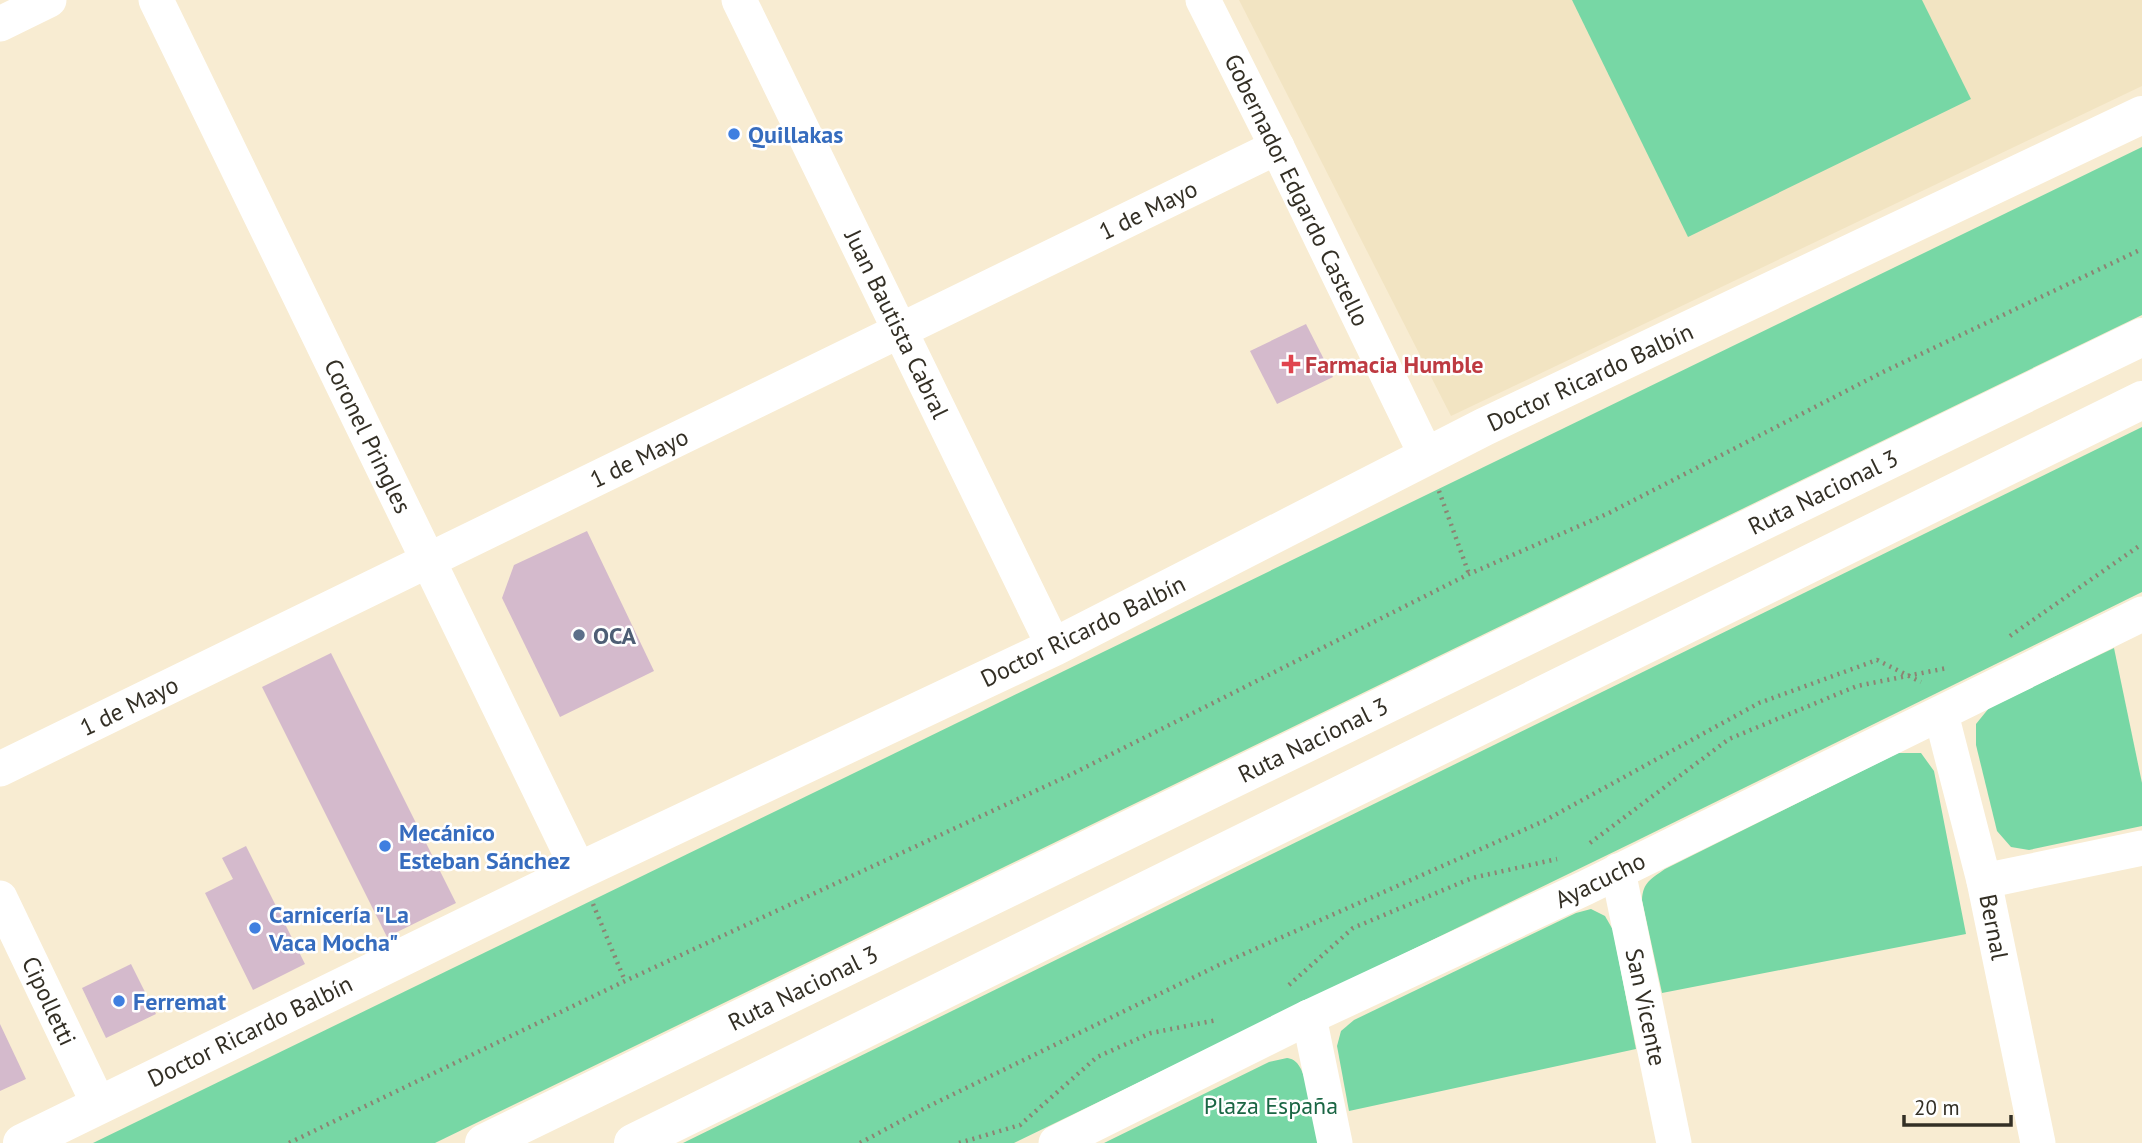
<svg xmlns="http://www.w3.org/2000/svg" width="2142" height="1143" font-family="'PT Sans',sans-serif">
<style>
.built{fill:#f2e4c2}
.green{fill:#77d7a5}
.building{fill:#d4bacc}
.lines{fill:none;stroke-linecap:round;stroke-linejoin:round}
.path{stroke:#8c8473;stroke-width:4.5;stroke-dasharray:2 5;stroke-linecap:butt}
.street{stroke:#fff;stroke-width:35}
.secondary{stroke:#fff;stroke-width:38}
.highway{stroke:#fff;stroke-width:38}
.shop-dot{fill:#3f7fe0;stroke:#fff;stroke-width:2.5}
.health-dot{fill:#e0444e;stroke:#fff;stroke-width:2.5}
.service-dot{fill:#5c6f8a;stroke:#fff;stroke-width:2.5}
.labels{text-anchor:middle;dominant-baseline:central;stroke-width:5;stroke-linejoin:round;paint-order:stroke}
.shop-label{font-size:24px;font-weight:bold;fill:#366cbe;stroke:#fff;text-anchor:start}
.street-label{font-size:24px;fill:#332f25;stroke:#fff}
.health-label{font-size:24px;font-weight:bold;fill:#be3a42;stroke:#fff;text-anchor:start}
.service-label{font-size:24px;font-weight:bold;fill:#4e5e75;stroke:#fff;text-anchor:start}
.park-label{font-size:24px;fill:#1a6644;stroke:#fff}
</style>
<rect width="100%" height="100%" fill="#f8ecd2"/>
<polygon class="built" points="1239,0 2142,0 2142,86 1451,416"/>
<g class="green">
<polygon points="1572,0 1922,0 1971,99 1688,237"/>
<polygon points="2142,147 2142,315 435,1143 93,1143"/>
<polygon points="2142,427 2142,592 1632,843 1014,1143 683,1143"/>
<polygon points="2114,648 2142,783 2142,826 2029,850 2011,847 1997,831 1976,745 1976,724 1989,708"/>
<path d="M1898,753H1921L1934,771L1966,934L1662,993L1642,900C1643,882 1651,879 1665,869Z"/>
<polygon points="1591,909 1605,916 1613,930 1636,1049 1349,1111 1337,1046 1341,1031 1354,1020 1576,913"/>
<path d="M1287,1058C1292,1059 1293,1059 1297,1063C1308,1075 1315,1124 1319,1143H1104L1269,1062Z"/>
</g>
<g class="building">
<polygon points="1306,324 1333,377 1277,404 1250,351"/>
<polygon points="587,531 654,671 560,717 502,598 514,565"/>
<polygon points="331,653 456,903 387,937 262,687"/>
<polygon points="246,846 305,964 253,990 205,893 233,879 222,858"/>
<polygon points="131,964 156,1014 106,1038 82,988"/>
<polygon points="0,1024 26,1079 0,1091"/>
</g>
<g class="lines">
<g class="path">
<polyline points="1439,491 1469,574"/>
<polyline points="2010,636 2142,544"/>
<polyline points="1590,843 1729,739 1857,686 1947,668"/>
<polyline points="593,904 625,981"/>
<polyline points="1289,985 1353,928 1472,878 1557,859"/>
<polyline points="289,1143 625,981 1072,774 1469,574 1609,513 1883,372 2142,249"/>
<polyline points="860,1143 927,1107 1219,965 1544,821 1759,703 1877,660 1921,682"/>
<polyline points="959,1143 1020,1125 1097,1057 1151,1033 1217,1020"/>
</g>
<g class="street">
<polyline points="156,0 579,871"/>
<polyline points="739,0 1054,647"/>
<polyline points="1203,0 1277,147 1427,457"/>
<polyline points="0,24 49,0"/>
<polyline points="1941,714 1984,881 2038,1143"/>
<polyline points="0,769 1277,147"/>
<polyline points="1618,871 1674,1143"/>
<polyline points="1984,881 2142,848"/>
<polyline points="0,898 99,1105"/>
<polyline points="1309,1017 1335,1143"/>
<polyline points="1056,1143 1309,1017 1585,888 2142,614"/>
</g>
<polyline class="secondary" points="22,1143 579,871 1054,647 1484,427 2142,115"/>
<g class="highway">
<polyline points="484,1143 2142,337"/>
<polyline points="633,1143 2142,400"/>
</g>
</g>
<g class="shop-dot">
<circle cx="734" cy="134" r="7"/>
<circle cx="385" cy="846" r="7"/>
<circle cx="255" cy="928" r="7"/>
<circle cx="119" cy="1001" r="7"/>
</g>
<path class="health-dot" d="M1287.5 353.5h7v7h7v7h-7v7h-7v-7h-7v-7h7z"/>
<circle class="service-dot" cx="579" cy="635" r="7"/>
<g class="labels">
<g class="shop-label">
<text x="748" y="134">Quillakas</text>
<text x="399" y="832">Mecánico<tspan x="399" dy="28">Esteban Sánchez</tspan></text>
<text x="269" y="914">Carnicería "La<tspan x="269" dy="28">Vaca Mocha"</tspan></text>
<text x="133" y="1001">Ferremat</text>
</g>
<g class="street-label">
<text transform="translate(1297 190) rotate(64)">Gobernador Edgardo Castello</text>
<text transform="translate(1148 210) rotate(-26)">1 de Mayo</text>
<text transform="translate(897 324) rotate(64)">Juan Bautista Cabral</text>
<text transform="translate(1590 377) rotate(-25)">Doctor Ricardo Balbín</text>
<text transform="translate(368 436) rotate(64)">Coronel Pringles</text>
<text transform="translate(639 458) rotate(-26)">1 de Mayo</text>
<text transform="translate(1823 492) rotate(-26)">Ruta Nacional 3</text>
<text transform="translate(1083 631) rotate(-26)">Doctor Ricardo Balbín</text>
<text transform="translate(129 706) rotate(-26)">1 de Mayo</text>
<text transform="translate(1313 740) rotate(-26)">Ruta Nacional 3</text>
<text transform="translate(1600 880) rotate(-26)">Ayacucho</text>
<text transform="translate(1994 927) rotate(79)">Bernal</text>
<text transform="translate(803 988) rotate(-26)">Ruta Nacional 3</text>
<text transform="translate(49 1001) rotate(65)">Cipolletti</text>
<text transform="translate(1646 1007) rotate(78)">San Vicente</text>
<text transform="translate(250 1031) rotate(-26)">Doctor Ricardo Balbín</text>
</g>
<g class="health-label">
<text x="1305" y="364">Farmacia Humble</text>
</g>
<g class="service-label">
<text x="593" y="635">OCA</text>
</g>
<g class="park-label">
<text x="1271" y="1105">Plaza España</text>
</g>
</g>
<path d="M1904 1115v10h107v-10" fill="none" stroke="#332f25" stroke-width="3.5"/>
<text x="1914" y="1115" font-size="21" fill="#332f25" stroke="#ffffff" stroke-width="5" paint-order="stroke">20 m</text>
</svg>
